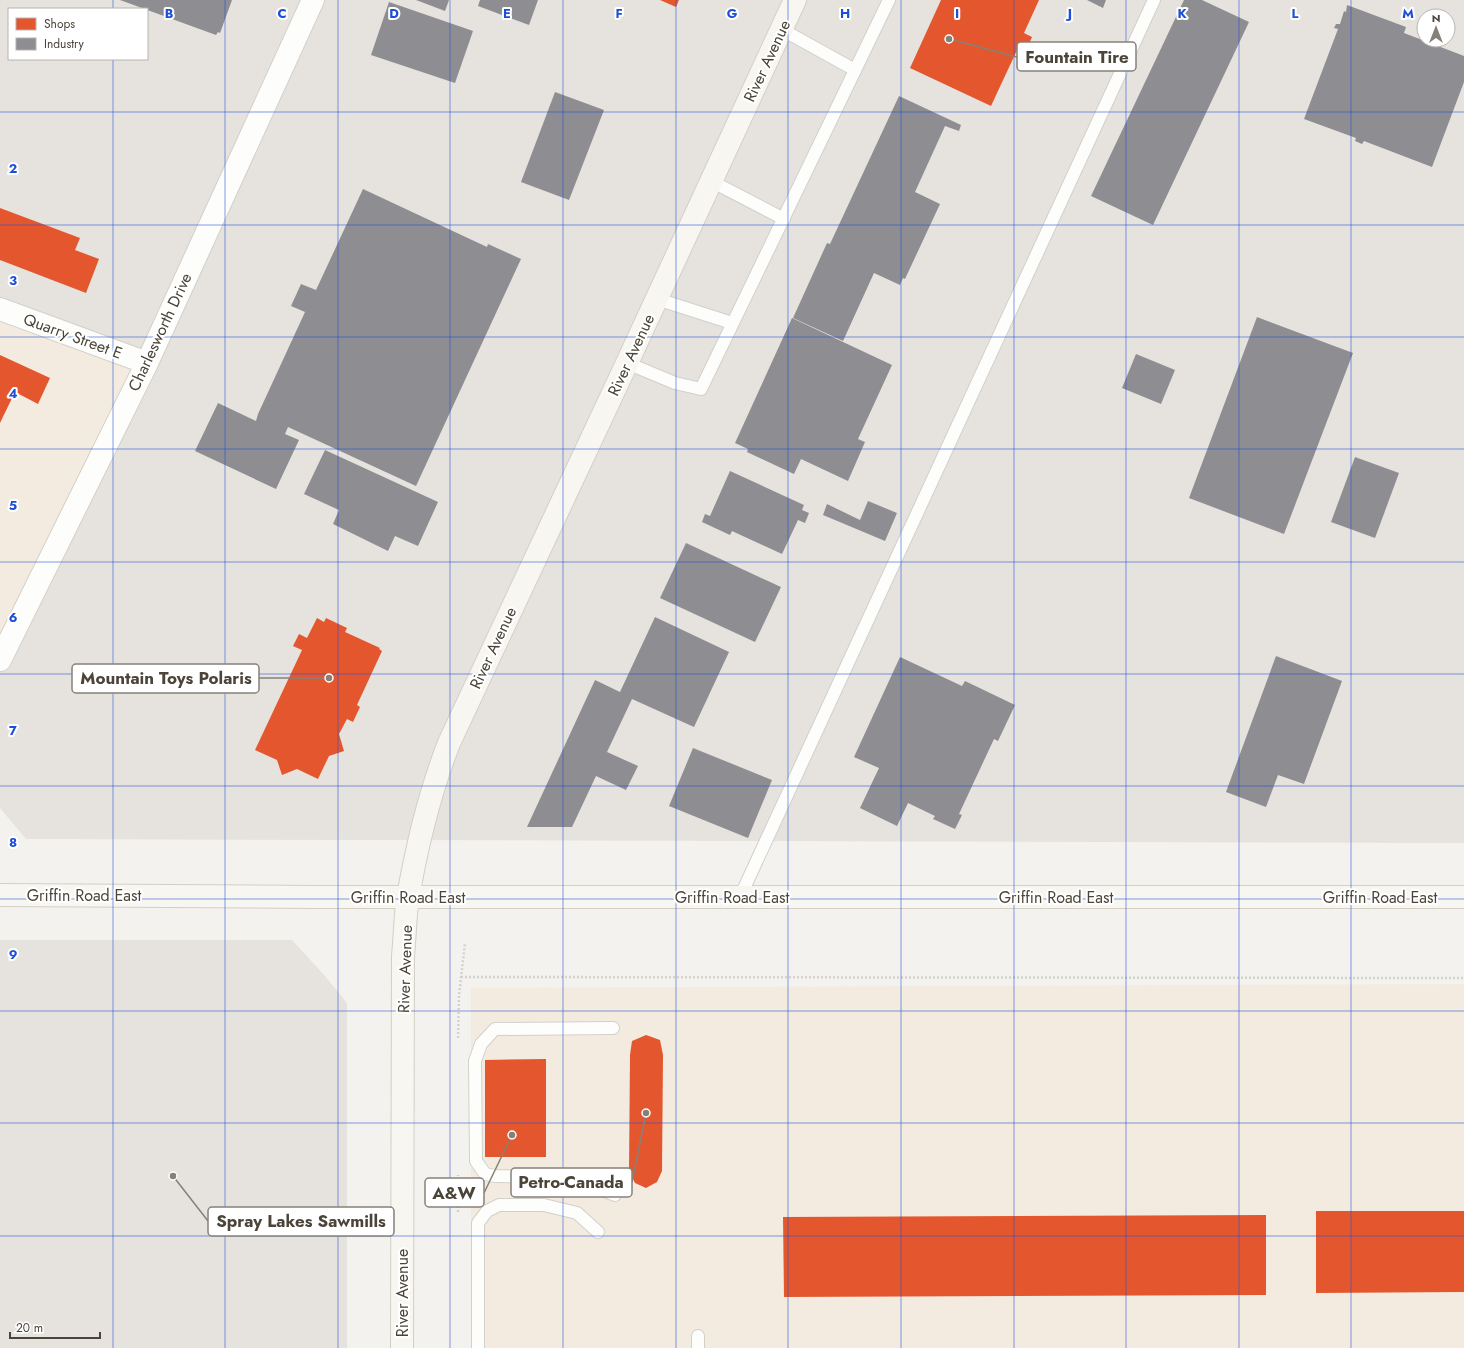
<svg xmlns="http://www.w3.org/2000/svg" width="1464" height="1348" font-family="Jost,sans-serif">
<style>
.commercial{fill:#f3ebdf}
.industrial{fill:#e6e2de;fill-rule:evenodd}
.shops{fill:#e4572e}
.industry{fill:#8d8d92}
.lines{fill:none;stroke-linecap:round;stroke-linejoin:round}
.lane-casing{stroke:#d2d0cb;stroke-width:14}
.street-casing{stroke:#d2d0cb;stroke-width:24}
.secondary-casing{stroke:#d3cfc5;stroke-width:24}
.path{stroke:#d3d2cc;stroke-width:2.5;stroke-dasharray:2 2;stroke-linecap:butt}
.lane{stroke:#fdfdfc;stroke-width:12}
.street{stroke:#fdfdfc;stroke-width:22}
.secondary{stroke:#f7f6f1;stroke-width:22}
.grid{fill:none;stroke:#1d4ed8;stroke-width:1;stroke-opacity:0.55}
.labels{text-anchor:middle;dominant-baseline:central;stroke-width:4;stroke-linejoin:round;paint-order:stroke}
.street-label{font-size:16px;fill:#4b4439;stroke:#fff}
.grid-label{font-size:13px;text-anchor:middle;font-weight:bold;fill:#1d4ed8;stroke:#fff;stroke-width:4;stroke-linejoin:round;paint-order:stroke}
.leader{fill:none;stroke:#868178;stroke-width:1.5}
.callout-dot{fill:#868178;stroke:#fff;stroke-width:1.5}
.callout{fill:#fff;stroke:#868178;stroke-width:1.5}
.callout-label{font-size:17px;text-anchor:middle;font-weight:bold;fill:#4b4439}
</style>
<rect width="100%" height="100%" fill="#f4f2ee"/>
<g class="commercial">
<polygon points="0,309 147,363 0,660"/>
<polygon points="1464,984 1464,1348 471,1348 471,988"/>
</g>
<g class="industrial">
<path d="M0,0H1464V843L26,839L0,808V660L147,363L0,309ZM9,9H147V59H9ZM1424,16H1448V40H1424Z"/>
<polygon points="0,940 292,940 325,976 347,1003 347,1348 0,1348"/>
</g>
<g class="shops">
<polygon points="660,0 679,0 676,7"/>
<polygon points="941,0 1039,0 1024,33 1032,37 1026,51 1018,48 991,106 910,68"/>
<polygon points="0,208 80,238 75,250 99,259 86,293 0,260"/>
<polygon points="0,355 50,378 38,404 15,392 0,423"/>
<polygon points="317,618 324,622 326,618 347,628 345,632 380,648 379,649 382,651 357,705 360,707 353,722 347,719 339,734 344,751 329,756 318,779 297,769 282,775 277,760 255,750 302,650 293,646 299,634 307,638"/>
<polygon points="646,1035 660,1040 663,1055 662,1171 657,1182 646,1188 635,1183 629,1171 630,1055 632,1041"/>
<polygon points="546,1059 546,1157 485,1157 485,1060"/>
<polygon points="1316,1211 1464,1211 1464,1292 1316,1293"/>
<polygon points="1266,1215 1266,1295 784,1297 783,1217"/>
</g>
<g class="industry">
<polygon points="120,0 232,0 220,33 218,32 216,35"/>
<polygon points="416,0 449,0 445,11"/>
<polygon points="480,0 538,0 529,25 478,6"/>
<polygon points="1087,0 1106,0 1103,8"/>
<polygon points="1184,0 1202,0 1249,22 1153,225 1091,196"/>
<polygon points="389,2 473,31 455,83 371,55"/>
<polygon points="1347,5 1406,27 1404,33 1464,56 1464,82 1432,167 1364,141 1362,144 1355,141 1356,138 1304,119 1338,29 1334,28 1336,24 1340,24 1344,11 1346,12"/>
<polygon points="555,92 604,110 569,200 521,182"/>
<polygon points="899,96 961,125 959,131 945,126 915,192 940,204 905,279 903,278 900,285 874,273 843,341 793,318 827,243 830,244"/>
<polygon points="363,189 487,247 488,244 521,259 416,486 288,427 285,434 299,440 276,489 195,451 218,403 256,421 258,414 305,312 291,306 301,284 316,290"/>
<polygon points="1257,317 1353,353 1284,534 1189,498"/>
<polygon points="792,318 892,365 858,439 865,442 848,481 801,459 794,474 747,452 748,449 735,443"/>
<polygon points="1136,354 1175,370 1161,404 1122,388"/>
<polygon points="325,450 438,502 418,546 395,536 388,551 333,524 339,510 304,494"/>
<polygon points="1355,457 1399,473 1375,538 1331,522"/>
<polygon points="730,471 804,505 802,510 809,513 805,523 798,520 782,554 732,531 730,535 702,522 705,514 710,516"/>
<polygon points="868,501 897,513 885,541 823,515 827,504 860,520"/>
<polygon points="686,543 781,587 755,642 660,598"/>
<polygon points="655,617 729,652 694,727 632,699 607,752 638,766 626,790 596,776 572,827 527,827 595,680 620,692"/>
<polygon points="1276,656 1342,681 1304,784 1278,775 1266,807 1226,792"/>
<polygon points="900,657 962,686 965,681 1015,705 998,741 994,739 959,814 962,815 955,829 933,819 935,816 908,803 897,826 860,808 879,768 854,757"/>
<polygon points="693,748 772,780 748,838 669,806"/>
</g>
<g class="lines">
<defs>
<g id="lane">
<polyline points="781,29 855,70"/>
<polyline points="711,181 784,219"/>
<polyline points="657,299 732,323"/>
<polyline points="627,363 675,383 701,389 889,0"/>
<polyline points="740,897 1154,0"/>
<polyline points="613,1028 495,1029 481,1044 475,1061 476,1161 485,1174 495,1176 567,1177 615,1195"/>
<polyline points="698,1336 698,1348"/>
<polyline points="478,1348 478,1223 487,1211 499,1205 544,1205 577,1213 598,1232"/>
</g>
<g id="street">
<polyline points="0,309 147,363"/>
<polyline points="0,660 147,363 313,0"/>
</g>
<g id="secondary">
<polyline points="0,895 316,897 1464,897"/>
<path d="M402,1348L403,956C405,936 405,916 408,897C417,845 430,792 449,743L627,363L795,0"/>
</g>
</defs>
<use href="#lane" class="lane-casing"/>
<use href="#street" class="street-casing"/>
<use href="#secondary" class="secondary-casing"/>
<g class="path">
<polyline points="461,977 1464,978"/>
<polyline points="458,1038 459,995 465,943"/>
<polyline points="458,1212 458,1175"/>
</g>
<use href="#lane" class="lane"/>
<use href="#street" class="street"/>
<use href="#secondary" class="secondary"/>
</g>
<path class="grid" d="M113,0V9M225,0V1348M338,0V1348M450,0V1348M563,0V1348M676,0V1348M788,0V1348M901,0V1348M1014,0V1348M1126,0V1348M1239,0V1348M1351,0V1348M113,59V1348M0,112H1464M0,225H1464M0,337H1464M0,449H1464M0,562H1464M0,674H1464M0,786H1464M0,899H1464M0,1011H1464M0,1123H1464M0,1236H1464"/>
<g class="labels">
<g class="street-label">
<text transform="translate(767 61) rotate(-65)">River Avenue</text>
<text transform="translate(160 332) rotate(-65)">Charlesworth Drive</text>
<text transform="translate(73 336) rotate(20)">Quarry Street E</text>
<text transform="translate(631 355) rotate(-65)">River Avenue</text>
<text transform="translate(493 648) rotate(-65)">River Avenue</text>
<text x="84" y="895">Griffin Road East</text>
<text x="408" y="897">Griffin Road East</text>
<text x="732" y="897">Griffin Road East</text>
<text x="1056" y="897">Griffin Road East</text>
<text x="1380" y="897">Griffin Road East</text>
<text transform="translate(405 969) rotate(-88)">River Avenue</text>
<text transform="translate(402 1293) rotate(-90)">River Avenue</text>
</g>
</g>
<g class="grid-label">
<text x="169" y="18">B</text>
<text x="282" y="18">C</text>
<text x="394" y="18">D</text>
<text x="507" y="18">E</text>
<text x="619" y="18">F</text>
<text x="732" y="18">G</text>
<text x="845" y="18">H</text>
<text x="957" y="18">I</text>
<text x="1070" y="18">J</text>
<text x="1182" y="18">K</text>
<text x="1295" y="18">L</text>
<text x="1408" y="18">M</text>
<text x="13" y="173">2</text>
<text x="13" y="285">3</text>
<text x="13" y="398">4</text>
<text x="13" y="510">5</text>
<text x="13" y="622">6</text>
<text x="13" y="735">7</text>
<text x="13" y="847">8</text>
<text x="13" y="959">9</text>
</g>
<path class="leader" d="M949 39L1017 57M329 678L259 678M646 1113L632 1182M512 1135L484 1193M173 1176L208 1221"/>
<g class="callout-dot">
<circle cx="949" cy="39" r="4"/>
<circle cx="329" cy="678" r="4"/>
<circle cx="646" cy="1113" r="4"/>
<circle cx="512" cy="1135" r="4"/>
<circle cx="173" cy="1176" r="4"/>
</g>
<g class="callout">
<rect x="1017" y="42" width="119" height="29" rx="4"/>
<rect x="72" y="664" width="187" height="29" rx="4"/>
<rect x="511" y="1168" width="121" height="29" rx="4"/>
<rect x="425" y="1178" width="59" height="29" rx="4"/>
<rect x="208" y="1207" width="186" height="29" rx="4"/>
</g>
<g class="callout-label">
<text x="1077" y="63">Fountain Tire</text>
<text x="166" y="684">Mountain Toys Polaris</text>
<text x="571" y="1188">Petro-Canada</text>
<text x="454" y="1199">A&amp;W</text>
<text x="301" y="1227">Spray Lakes Sawmills</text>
</g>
<rect x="8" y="8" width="140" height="52" fill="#ffffff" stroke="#b7b4b0"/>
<rect x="16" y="18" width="20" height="12" fill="#e4572e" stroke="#b7b4b0"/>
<text x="44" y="28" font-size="12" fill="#4b4439">Shops</text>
<rect x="16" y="38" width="20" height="12" fill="#8d8d92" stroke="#b7b4b0"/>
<text x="44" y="48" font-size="12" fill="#4b4439">Industry</text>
<g transform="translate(1436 28)"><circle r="19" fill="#ffffff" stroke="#b7b4b0"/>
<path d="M0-3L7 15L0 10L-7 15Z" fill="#868178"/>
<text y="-6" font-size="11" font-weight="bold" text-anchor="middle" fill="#4b4439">N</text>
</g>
<path d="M10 1332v6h90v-6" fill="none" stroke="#4b4439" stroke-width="2"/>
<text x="16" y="1332" font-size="12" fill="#4b4439" stroke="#ffffff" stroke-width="3" paint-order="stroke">20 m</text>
</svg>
